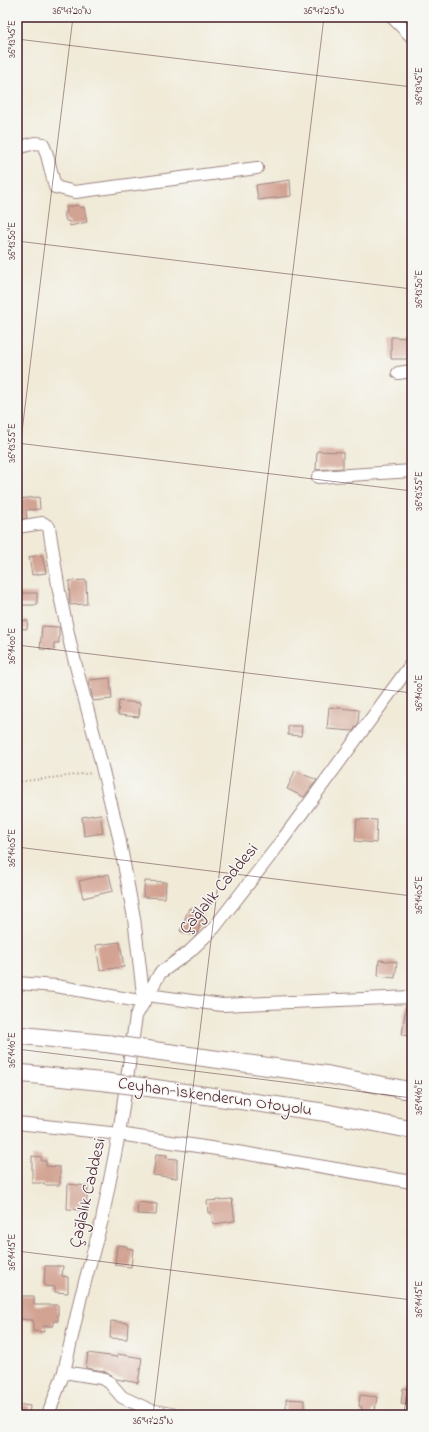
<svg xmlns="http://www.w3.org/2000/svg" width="429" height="1432" font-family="'Indie Flower',sans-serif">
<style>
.building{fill:#d2a393}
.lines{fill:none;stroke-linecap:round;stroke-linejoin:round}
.minor-casing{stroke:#9d8481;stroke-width:14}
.highway-casing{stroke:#9d8481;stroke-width:19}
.path{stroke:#9d8481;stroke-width:2;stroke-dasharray:1 3;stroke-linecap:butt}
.minor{stroke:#fff;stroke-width:12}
.highway{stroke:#fff;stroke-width:17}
.highway-bridge-casing{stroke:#9d8481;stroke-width:19;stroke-linecap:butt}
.highway-bridge{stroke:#fff;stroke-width:17}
.ticks{fill:none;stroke:#4a1f2b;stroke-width:1;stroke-opacity:0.45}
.labels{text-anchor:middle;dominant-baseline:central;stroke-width:3;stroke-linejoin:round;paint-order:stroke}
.street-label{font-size:17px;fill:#4a1f2b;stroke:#f6f6f2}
.neatline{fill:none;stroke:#4a1f2b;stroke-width:1.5}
.ticks-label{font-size:10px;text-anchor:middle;fill:#4a1f2b}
</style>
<rect width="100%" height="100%" fill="#f6f6f2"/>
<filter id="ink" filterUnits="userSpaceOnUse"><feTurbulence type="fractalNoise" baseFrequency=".025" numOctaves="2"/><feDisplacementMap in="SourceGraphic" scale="8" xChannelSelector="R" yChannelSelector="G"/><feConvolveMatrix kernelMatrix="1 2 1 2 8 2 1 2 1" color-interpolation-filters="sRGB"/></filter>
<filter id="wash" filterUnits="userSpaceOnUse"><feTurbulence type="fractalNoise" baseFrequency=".012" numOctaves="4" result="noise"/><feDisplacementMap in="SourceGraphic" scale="16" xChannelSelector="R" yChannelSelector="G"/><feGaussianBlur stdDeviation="0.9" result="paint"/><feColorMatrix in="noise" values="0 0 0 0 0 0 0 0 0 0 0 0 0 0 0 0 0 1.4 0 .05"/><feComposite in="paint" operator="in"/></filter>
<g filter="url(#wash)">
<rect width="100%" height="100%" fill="#f0ead7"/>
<g id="blocks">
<g class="building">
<polygon points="290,180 291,196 258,200 256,185"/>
<polygon points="79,205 80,208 84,207 87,222 70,226 69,221 66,221 64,213 67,212 66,207"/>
<polygon points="391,337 412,338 412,359 391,359"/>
<polygon points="317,451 343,452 343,468 316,470"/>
<polygon points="39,497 40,509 26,510 27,518 18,519 17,499"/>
<polygon points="42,555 46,573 32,575 29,557"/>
<polygon points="86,580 87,604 70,605 69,581"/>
<rect x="17" y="593" width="20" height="12"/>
<polygon points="17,620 28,621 27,629 17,628"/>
<polygon points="42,626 59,627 59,643 54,643 54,650 40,649"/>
<polygon points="110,678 112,699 93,701 89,680"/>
<polygon points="119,701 140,703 139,717 118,715"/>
<polygon points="329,707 359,710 358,724 353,731 327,729"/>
<polygon points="288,726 302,726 301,736 288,735"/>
<polygon points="295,771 317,780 304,797 287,789"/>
<polygon points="100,814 103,833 84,836 82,817"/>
<polygon points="357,819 377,820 376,843 355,841"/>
<polygon points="109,874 113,891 83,898 79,881"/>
<polygon points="145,881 166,882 165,898 143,897"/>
<polygon points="189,908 204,913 197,934 195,936 180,931"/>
<polygon points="120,942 124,967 100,970 96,945"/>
<polygon points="379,960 397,962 395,978 378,976"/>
<polygon points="406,1005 412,1005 412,1036 402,1035"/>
<polygon points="156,1154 167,1155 166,1158 177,1159 177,1178 153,1175"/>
<polygon points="32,1156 42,1157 41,1161 46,1161 46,1166 60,1167 60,1185 44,1185 44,1183 32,1183"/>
<polygon points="68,1184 88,1186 86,1210 67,1209"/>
<polygon points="232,1199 235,1221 213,1224 211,1212 208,1213 207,1201"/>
<polygon points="138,1202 157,1204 156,1215 137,1214"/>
<polygon points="117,1245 127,1246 127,1248 133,1249 131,1267 115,1265"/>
<polygon points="45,1266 63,1266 62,1276 68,1277 68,1293 55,1292 55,1287 44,1286"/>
<polygon points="17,1296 34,1296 34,1305 58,1305 58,1321 53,1321 53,1326 44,1326 44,1332 33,1331 33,1320 17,1319"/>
<polygon points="111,1321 128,1323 127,1339 110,1338"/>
<polygon points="88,1353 117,1357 118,1354 142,1358 138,1383 116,1379 104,1371 86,1368"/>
<polygon points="403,1388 412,1390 412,1406 401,1404"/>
<polygon points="360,1395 377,1397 375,1411 372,1410 372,1415 361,1414 362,1407 359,1406"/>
<polygon points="286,1399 304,1400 304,1415 286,1415"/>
<polygon points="17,1404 30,1406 29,1415 17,1415"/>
</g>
</g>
</g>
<g filter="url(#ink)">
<use href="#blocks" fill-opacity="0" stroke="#9d8481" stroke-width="1"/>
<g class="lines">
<defs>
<g id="minor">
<polyline points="392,17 412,37"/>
<polyline points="17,148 35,143 43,144 47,155 55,187 75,192 257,168"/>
<polyline points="398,373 412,371"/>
<polyline points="318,477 412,471"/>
<polyline points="17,527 43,523 49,527 59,591 71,647 96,742 119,837 134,918 144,1002 56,986 17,983"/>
<polyline points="147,995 222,1005 412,997"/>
<polyline points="17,1123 119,1134 243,1153 412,1182"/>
<polyline points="64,1372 101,1378 109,1382 122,1397 150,1410 176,1415"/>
<polyline points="48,1415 64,1372 81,1296 102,1220 119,1134 136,1016 160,973 189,952 214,928 277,847 412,663"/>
</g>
<g id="highway">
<polyline points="17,1035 110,1044"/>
<polyline points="150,1050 329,1075 412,1091"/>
<polyline points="17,1073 106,1082"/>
<polyline points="145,1087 322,1112 412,1130"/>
</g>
</defs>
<use href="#minor" class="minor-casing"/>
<use href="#highway" class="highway-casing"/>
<polyline class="path" points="17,782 92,773"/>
<use href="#minor" class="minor"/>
<use href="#highway" class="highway"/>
<defs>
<g id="highway-bridge">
<polyline points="110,1044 150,1050"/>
<polyline points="106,1082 145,1087"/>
</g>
</defs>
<use href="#highway-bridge" class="highway-bridge-casing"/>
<use href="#highway-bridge" class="highway-bridge"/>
</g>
</g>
<path class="ticks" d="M17,39L412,87M17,241L412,289M17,443L412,491M17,472L73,17M17,645L412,693M17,847L412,896M17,1049L412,1098M17,1251L412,1300M153,1415L324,17M404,1415L412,1349"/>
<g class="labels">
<g class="street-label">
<text transform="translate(219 889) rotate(-50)">Çağlalık Caddesi</text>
<text transform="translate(215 1097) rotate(8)">Ceyhan-İskenderun Otoyolu</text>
<text transform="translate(88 1193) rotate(-77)">Çağlalık Caddesi</text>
</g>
</g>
<rect width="429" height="1432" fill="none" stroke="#f6f6f2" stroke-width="44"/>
<rect x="22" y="22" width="385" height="1388" class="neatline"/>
<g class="ticks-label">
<text x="72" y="14">36°47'20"N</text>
<text x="324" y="14">36°47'25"N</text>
<text transform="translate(11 39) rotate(-90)" y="4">36°13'45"E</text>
<text transform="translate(418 86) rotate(-90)" y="4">36°13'45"E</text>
<text transform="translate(11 241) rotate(-90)" y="4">36°13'50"E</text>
<text transform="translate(418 289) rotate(-90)" y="4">36°13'50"E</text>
<text transform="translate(11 443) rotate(-90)" y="4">36°13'55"E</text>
<text transform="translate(418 491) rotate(-90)" y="4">36°13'55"E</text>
<text transform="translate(11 646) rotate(-90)" y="4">36°14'00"E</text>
<text transform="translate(418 693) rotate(-90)" y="4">36°14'00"E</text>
<text transform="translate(11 848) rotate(-90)" y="4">36°14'05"E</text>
<text transform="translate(418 895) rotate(-90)" y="4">36°14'05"E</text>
<text transform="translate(11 1050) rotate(-90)" y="4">36°14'10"E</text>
<text transform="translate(418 1097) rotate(-90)" y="4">36°14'10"E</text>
<text transform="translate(11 1252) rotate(-90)" y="4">36°14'15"E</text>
<text transform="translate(418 1299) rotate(-90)" y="4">36°14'15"E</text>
<text x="153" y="1424">36°47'25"N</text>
</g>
</svg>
